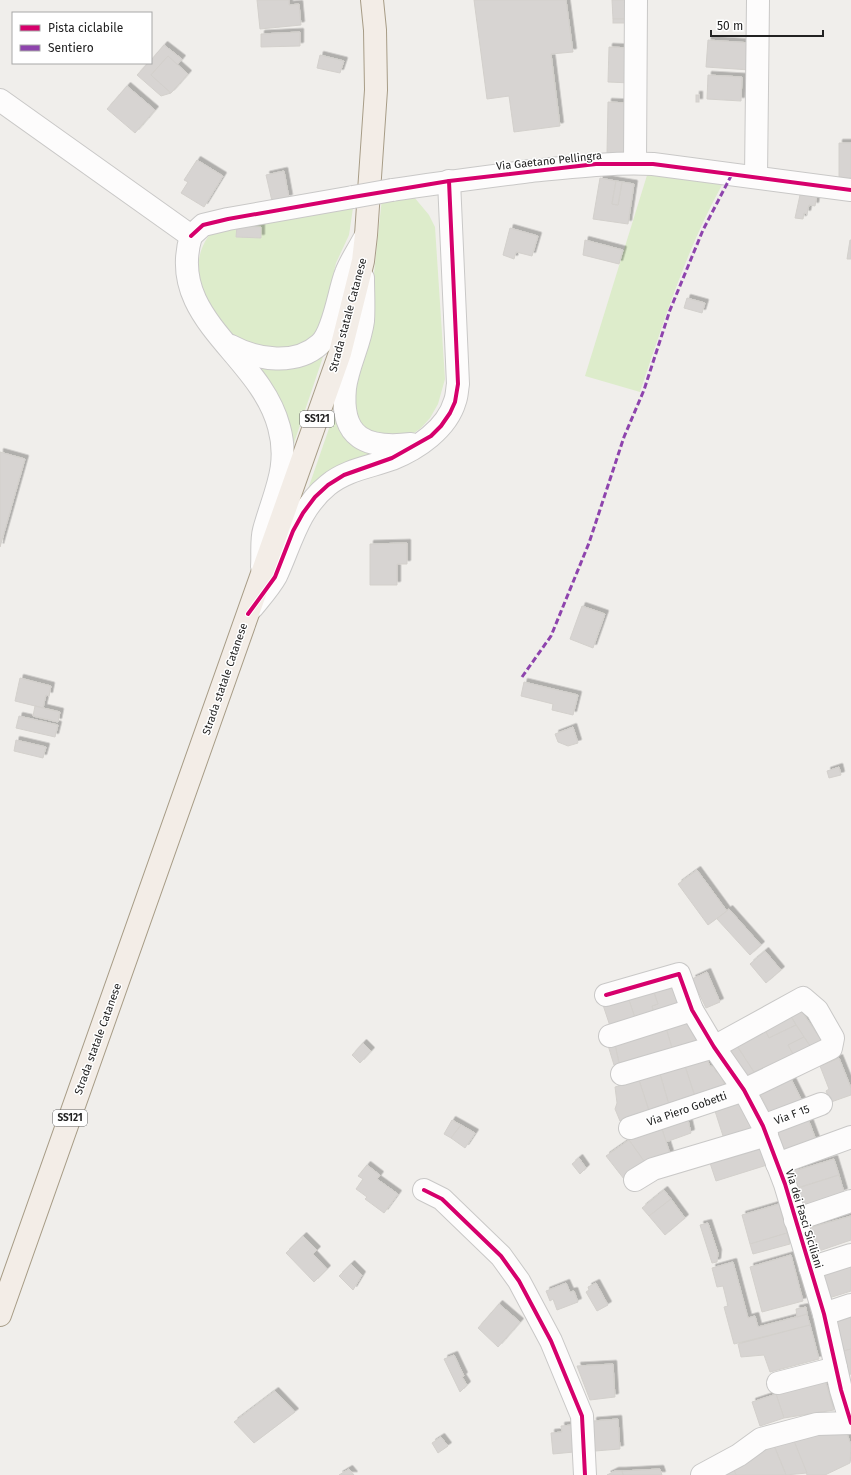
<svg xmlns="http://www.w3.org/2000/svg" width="851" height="1475" font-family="'Fira Sans',sans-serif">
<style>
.grass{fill:#ddeccb}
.building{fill:#d7d4d2;stroke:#d3d0cc;filter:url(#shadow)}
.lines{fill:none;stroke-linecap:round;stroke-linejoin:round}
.minor-casing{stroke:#c9c8c7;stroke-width:24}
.major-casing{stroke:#a79c86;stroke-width:24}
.minor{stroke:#fdfcfc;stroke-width:22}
.major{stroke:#f3ede7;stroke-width:22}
.minor-bridge-casing{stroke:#c9c8c7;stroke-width:24;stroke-linecap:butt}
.minor-bridge{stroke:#fdfcfc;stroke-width:22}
.quiet{stroke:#8e44ad;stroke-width:3;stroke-dasharray:6 3;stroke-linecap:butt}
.cycleway-casing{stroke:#fff;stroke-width:6}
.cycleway{stroke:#d6006c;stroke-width:4}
.labels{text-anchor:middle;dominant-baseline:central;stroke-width:3;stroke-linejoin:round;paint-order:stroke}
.shield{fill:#fff;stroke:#646464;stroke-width:1}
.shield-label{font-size:10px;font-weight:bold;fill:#222}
.street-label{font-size:11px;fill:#222;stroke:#fff}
</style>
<defs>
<filter id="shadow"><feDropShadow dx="3.5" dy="-3.5" stdDeviation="0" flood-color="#0004"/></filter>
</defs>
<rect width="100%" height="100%" fill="#f0eeeb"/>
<g class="grass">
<path d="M648,172L722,182V185C686,250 664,321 640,392L585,376Z"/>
<polygon points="409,191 429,215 435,227 445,379 438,404 430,418 421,428 407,438 379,442 350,414 368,330 382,198"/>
<path d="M354,201L349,235L336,263L321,329C316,337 301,349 292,351C289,351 243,345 240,344C233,340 226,329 222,323C199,294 186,258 216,227Z"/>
<polygon points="325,351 295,440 292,452 253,366"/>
<path d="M336,413C340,438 351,447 375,455L307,492L334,414Z"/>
</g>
<g class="building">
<polygon points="257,0 289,0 289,5 299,4 301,25 260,29"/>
<polygon points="474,0 566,0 573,52 551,54 560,126 514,132 509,96 487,99"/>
<polygon points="612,0 629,0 630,19 613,19"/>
<rect x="613" y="19" width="17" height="4"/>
<polygon points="300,32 300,46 261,47 261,34"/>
<polygon points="708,40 751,43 750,70 706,67"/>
<polygon points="164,45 182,59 177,65 168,56 151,75 171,93 161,96 137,75 148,63 151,63 151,60"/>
<polygon points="609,47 632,48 631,83 608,82"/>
<polygon points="320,55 344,61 340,73 317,68"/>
<polygon points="168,56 188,74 171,93 151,75"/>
<polygon points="708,75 742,77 741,101 707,99"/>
<polygon points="127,86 155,110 135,133 107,109"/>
<rect x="696" y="95" width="3" height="7"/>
<polygon points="608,102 629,103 629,153 607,153"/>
<polygon points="839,143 851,143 851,178 839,177"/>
<polygon points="197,160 223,176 204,207 181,193 188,182 184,180"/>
<polygon points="284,171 289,198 272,201 266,175"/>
<polygon points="600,178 616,181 612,204 618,205 622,182 634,184 628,224 593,219"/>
<polygon points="616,181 622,182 618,205 612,204"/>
<polygon points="800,195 817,195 815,206 809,205 807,214 804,213 803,219 795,218"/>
<polygon points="237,226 261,227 261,238 236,237"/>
<polygon points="510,228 538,236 532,256 516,252 514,259 503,255"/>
<polygon points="585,240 623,250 619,264 583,255"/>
<polygon points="850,240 851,240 851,259 847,259"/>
<polygon points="687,298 705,303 702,313 684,308"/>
<polygon points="0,452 25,459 0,547"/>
<polygon points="407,543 407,564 397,564 397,585 370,585 370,544"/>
<polygon points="582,606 605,614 593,648 570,639"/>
<polygon points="20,678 51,686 49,696 46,695 43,708 15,701"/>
<polygon points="524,682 578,695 573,715 552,710 553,704 521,696"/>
<polygon points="35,706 60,712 58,722 33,716"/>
<polygon points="19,716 58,725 55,737 16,728"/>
<polygon points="573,727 578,743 568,746 558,742 555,734"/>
<polygon points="16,740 46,747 43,758 14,751"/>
<polygon points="839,767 841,775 829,778 827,771"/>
<polygon points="697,870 727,911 708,925 678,884"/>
<polygon points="729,909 761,945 750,955 717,919"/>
<polygon points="765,951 781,970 766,983 750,964"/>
<polygon points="707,972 720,1002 706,1008 692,979"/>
<polygon points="676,983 685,1005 654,1015 652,1006 658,1004 653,990"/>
<polygon points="653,990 658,1004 652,1006 654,1015 636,1021 628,997"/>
<polygon points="628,997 636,1021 611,1029 603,1005"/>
<polygon points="800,1009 822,1041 810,1046 790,1015"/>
<polygon points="790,1015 796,1025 769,1038 764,1028"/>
<polygon points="689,1017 697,1040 672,1048 665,1025"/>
<polygon points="665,1025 672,1048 619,1063 614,1040"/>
<polygon points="796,1025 804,1037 788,1045 793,1054 754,1072 735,1043 764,1028 769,1038"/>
<polygon points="804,1037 810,1046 793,1054 788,1045"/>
<polygon points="614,1040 619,1063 614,1065 607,1042"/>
<polygon points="363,1043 371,1051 360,1063 352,1055"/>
<polygon points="735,1043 754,1072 748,1075 727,1047"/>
<polygon points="839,1058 851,1088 851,1095 831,1102 826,1091 829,1089 820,1066"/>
<polygon points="707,1059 710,1066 714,1067 716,1072 721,1074 725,1087 695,1097 685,1066"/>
<polygon points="685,1066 695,1097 669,1105 660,1074"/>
<polygon points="660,1074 669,1105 649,1111 639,1080"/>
<polygon points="791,1079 802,1101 771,1116 760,1094"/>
<polygon points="639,1080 649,1111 620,1121 615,1109 617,1103 615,1087"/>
<polygon points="740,1103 755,1130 724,1139 715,1111"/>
<polygon points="807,1116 816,1140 784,1151 776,1126"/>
<polygon points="452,1120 461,1125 451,1138 444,1134"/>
<polygon points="688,1120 691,1133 666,1142 662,1129"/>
<polygon points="461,1125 475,1133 465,1148 451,1138"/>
<polygon points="662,1129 671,1157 646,1164 629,1140"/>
<polygon points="629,1140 646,1164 624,1179 606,1156"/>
<polygon points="762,1148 767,1165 716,1181 710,1163"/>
<polygon points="579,1158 586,1168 580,1174 572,1164"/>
<polygon points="834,1159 839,1175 794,1189 788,1170 797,1167 798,1170"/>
<polygon points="367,1165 380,1175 377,1179 398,1194 384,1213 365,1199 367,1197 356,1189 363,1179 358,1176"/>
<polygon points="839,1175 844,1192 803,1206 798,1188"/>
<polygon points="664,1190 671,1199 649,1216 642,1208"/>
<polygon points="671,1199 685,1218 665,1235 649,1216"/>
<polygon points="779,1204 787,1233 750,1244 742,1215"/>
<polygon points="851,1216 851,1240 816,1252 809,1228"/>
<polygon points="708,1223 718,1253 717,1262 712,1263 700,1225"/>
<polygon points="787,1233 790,1244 753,1254 750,1244"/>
<polygon points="303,1236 317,1250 313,1254 327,1269 314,1282 286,1253"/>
<polygon points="791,1255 803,1301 762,1312 750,1267"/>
<polygon points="733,1262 748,1318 755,1316 758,1327 807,1314 810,1325 734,1344 724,1307 728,1306 723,1286 717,1287 712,1268"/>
<polygon points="351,1264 362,1275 353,1290 339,1276"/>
<polygon points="851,1265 851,1291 829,1298 821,1275"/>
<polygon points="566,1283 570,1292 574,1291 578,1302 557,1310 553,1299 550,1301 546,1291"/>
<polygon points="596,1283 608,1305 597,1311 586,1292 589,1290 588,1287"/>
<polygon points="499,1304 520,1322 498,1347 478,1328"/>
<polygon points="806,1307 807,1314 797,1317 796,1309"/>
<polygon points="851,1315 851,1349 840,1352 832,1320"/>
<polygon points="810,1325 819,1359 770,1372 764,1355 741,1357 738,1344"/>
<polygon points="851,1349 851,1374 847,1375 840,1352"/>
<polygon points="454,1355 464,1376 462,1377 467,1385 460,1392 444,1359"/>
<polygon points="613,1364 615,1397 590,1400 577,1366"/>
<polygon points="825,1380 834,1410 784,1418 776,1394"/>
<polygon points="275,1391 295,1412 254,1443 234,1422"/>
<polygon points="776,1394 784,1418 760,1426 752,1402"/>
<polygon points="618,1419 620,1449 595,1451 593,1421"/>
<polygon points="572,1425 574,1452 553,1454 551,1433 562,1432 561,1426"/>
<polygon points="846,1431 851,1445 850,1463 825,1475 807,1475 792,1436"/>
<polygon points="792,1436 807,1473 786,1475 773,1443"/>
<polygon points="441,1437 448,1446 438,1453 432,1443"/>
<polygon points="773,1443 786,1475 736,1475 734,1470 743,1466 757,1450"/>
<polygon points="349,1469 354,1475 339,1475"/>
<polygon points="660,1469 662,1475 623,1475 622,1471"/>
<polygon points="734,1470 736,1475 722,1475"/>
<polygon points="615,1471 622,1471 623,1475 607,1475"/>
</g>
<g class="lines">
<defs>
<g id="minor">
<polyline points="0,100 191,236"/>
<polyline points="635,163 636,0"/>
<polyline points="756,177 758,0"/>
<path d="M392,190C438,183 485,177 531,171C572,167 612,162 653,164L851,190"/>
<path d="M191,236C166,319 260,354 279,427C290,467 274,493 264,530C261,541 263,555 262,567"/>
<polyline points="191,236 203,225 228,219 353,197"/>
<path d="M363,278C363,292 364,307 363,321C360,344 348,365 345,388C340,439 367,449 411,444"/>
<path d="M231,346C257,360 296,366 320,344C334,332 339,290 346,273C351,260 359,249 365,237"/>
<path d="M252,608C260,598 270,587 276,576C291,544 298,509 328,485C346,470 370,467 392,459C417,449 447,429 455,401C457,396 457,389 458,384L449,181"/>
<polyline points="606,995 679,974 692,1010 714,1047 744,1090 763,1126 785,1184 824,1314 841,1390 851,1423"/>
<polyline points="610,1036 692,1010"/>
<polyline points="622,1074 714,1047 803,998 817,1010 833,1038 831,1048 744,1090 630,1128"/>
<polyline points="763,1126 821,1104"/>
<polyline points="777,1164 851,1137"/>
<polyline points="635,1180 653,1169 767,1135"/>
<polyline points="424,1190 442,1199 501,1256 519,1281 551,1341 582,1416 585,1475"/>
<polyline points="795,1220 851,1201"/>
<polyline points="810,1268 851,1255"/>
<polyline points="824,1314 851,1305"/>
<polyline points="778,1383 836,1368"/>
<polyline points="702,1475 739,1455 761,1439 817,1424 851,1423"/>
</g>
<polyline id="major" points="0,1315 340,353 363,261 366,235 376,90 375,30 372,0"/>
</defs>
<use href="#minor" class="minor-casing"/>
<use href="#major" class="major-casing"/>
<use href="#minor" class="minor"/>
<use href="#major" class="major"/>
<defs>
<polyline id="minor-bridge" points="353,197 392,190"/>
</defs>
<use href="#minor-bridge" class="minor-bridge-casing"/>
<use href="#minor-bridge" class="minor-bridge"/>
<polyline class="quiet" points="522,677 551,636 589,543 624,437 644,390 670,310 703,230 732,174"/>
<defs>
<g id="cycleway">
<polyline points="191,236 203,225 228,219 353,197 449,181 596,164 653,164 851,190"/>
<polyline points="248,614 275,577 293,531 303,513 315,497 328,485 344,475 392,458 431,436 441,426 450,413 455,402 458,384 449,181"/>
<polyline points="606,995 679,974 692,1010 714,1047 744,1090 763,1126 785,1184 824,1314 841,1390 851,1423"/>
<polyline points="424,1190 442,1199 501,1256 519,1281 551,1341 582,1416 585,1475"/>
</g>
</defs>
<use href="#cycleway" class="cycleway-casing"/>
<use href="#cycleway" class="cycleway"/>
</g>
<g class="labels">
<g class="shield">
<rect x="300" y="411" width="34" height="16" rx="3"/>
<rect x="53" y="1110" width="34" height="16" rx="3"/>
</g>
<g class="shield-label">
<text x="317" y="419">SS121</text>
<text x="70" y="1118">SS121</text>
</g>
<g class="street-label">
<text transform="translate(549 161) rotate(-6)">Via Gaetano Pellingra</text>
<text transform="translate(348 315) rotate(-75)">Strada statale Catanese</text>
<text transform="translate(225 679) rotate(-71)">Strada statale Catanese</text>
<text transform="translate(98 1039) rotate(-70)">Strada statale Catanese</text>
<text transform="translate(687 1109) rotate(-19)">Via Piero Gobetti</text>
<text transform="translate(792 1115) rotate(-21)">Via F 15</text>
<text transform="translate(804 1219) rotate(73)">Via dei Fasci Siciliani</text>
</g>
</g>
<rect x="12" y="12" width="140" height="52" fill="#ffffff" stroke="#a7a7a7"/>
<rect x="20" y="25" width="20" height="6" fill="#d6006c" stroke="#a7a7a7"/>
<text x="48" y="32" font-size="12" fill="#222222">Pista ciclabile</text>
<rect x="20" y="45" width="20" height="6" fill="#8e44ad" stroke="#a7a7a7"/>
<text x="48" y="52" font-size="12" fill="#222222">Sentiero</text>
<path d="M711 30v6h112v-6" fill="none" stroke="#222222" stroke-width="2"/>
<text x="717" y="30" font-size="12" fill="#222222" stroke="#ffffff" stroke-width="3" paint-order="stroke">50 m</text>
</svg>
